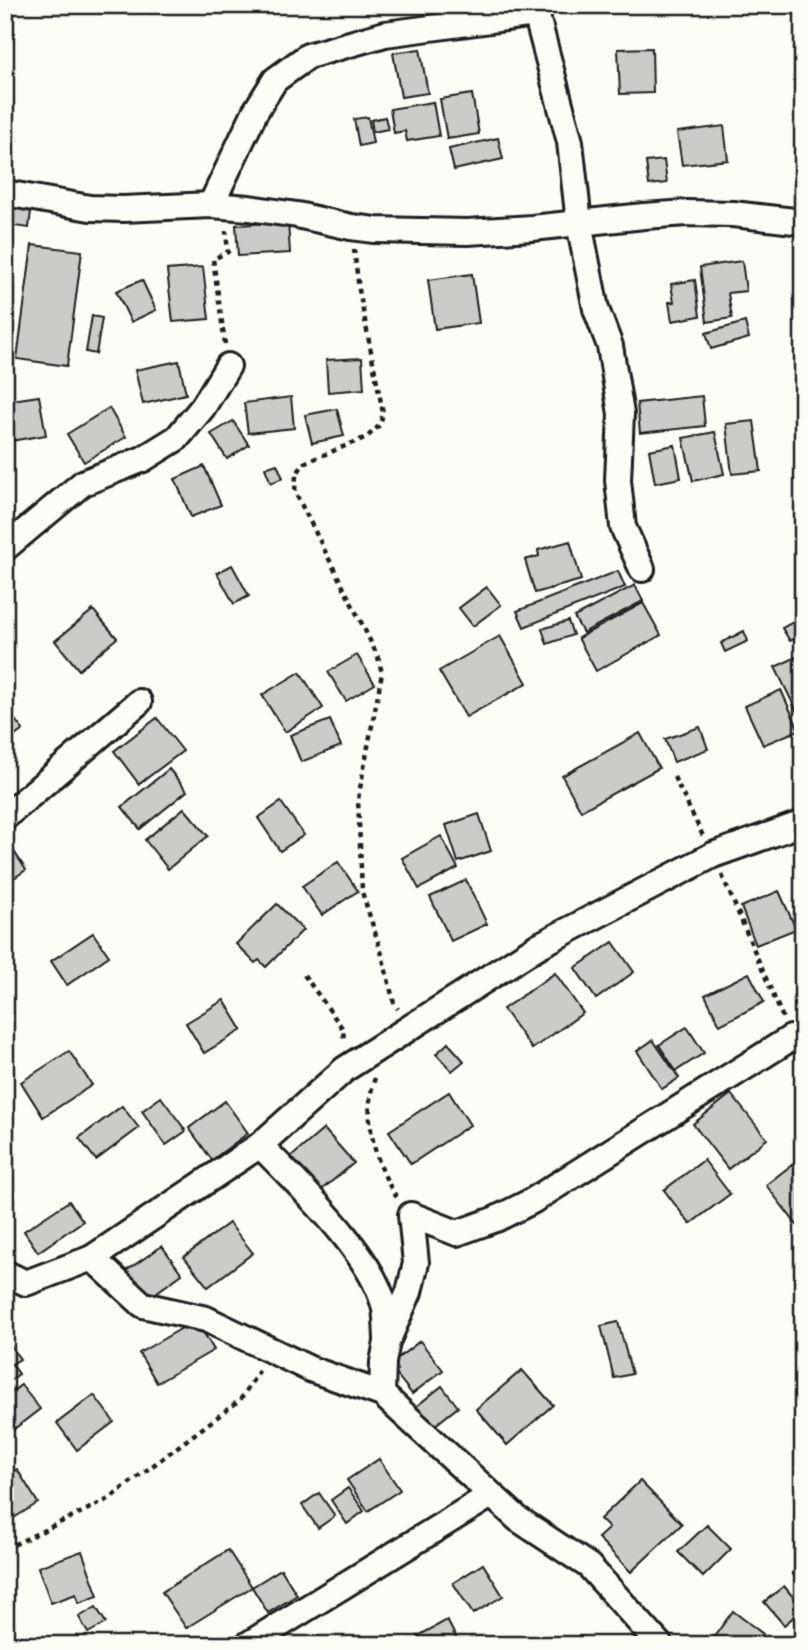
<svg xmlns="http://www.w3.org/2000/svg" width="808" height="1650" font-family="Dekko,sans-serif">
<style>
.building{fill:#cccbc8;stroke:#1c1c1c;stroke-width:2}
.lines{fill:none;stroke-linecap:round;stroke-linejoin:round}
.minor-casing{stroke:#1c1c1c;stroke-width:30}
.path{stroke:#1c1c1c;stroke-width:4.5;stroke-dasharray:5 5;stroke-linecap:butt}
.minor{stroke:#fdfcf7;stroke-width:24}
</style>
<rect width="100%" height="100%" fill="#fdfcf7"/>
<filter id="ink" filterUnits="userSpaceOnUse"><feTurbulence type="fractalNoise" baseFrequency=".0143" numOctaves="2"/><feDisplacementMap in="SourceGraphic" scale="14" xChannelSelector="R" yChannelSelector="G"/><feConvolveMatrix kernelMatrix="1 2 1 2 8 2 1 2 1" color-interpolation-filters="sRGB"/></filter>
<g filter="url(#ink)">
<g class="building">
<polygon points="440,5 498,5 498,9 442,16"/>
<polygon points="652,48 653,93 620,94 618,49"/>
<polygon points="420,49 428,93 401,97 393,53"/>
<polygon points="472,94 479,134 447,139 440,99"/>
<polygon points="433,102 439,136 407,141 405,131 394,133 390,109"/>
<polygon points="368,117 373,143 359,146 354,119"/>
<polygon points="385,117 388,129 373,132 371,120"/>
<polygon points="724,126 728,160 682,165 677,132"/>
<polygon points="498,138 503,159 454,170 449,149"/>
<polygon points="664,160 667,183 649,185 646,162"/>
<polygon points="9,199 32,202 29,228 6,225"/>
<polygon points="288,222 290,253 238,256 236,225"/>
<polygon points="32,245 82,251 67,366 17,359"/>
<polygon points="742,261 746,291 728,293 732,318 707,322 700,267"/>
<polygon points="203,267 209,319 173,322 167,270"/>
<polygon points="472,274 479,323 435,329 428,280"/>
<polygon points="142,280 156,310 131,322 116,291"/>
<polygon points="695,280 700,316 672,321 669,302 674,302 671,284"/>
<polygon points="92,316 102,318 96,354 86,352"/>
<polygon points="745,322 749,338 711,349 706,333"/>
<polygon points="362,358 364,389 328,392 326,360"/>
<polygon points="179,361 186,394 143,404 135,370"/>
<polygon points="39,396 46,435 5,442 5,401"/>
<polygon points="702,396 705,426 640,433 637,403"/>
<polygon points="291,397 294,428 248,433 244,403"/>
<polygon points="109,408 126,437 84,462 67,434"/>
<polygon points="337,409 344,436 312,443 305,415"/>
<polygon points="233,421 249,445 227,459 211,434"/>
<polygon points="754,421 761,471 732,474 726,424"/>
<polygon points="715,432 724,474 693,481 683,438"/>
<polygon points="675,445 681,478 655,483 649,450"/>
<polygon points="277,464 283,478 271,483 265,468"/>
<polygon points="204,466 221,505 191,517 175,479"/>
<polygon points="570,541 581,580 535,593 525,560 539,556 538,550"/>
<polygon points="232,565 249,596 234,604 217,573"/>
<polygon points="618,571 625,587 524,627 517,611"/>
<polygon points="635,585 643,601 583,633 574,617"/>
<polygon points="487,587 501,605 473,626 459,608"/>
<polygon points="643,603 661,635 596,671 578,638"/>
<polygon points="93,610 117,638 79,670 55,641"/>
<polygon points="568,621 573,635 547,644 542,629"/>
<polygon points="793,622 800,636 790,641 782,628"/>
<polygon points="744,631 748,641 725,652 721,643"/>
<polygon points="500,636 527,683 466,717 439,671"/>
<polygon points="803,654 803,724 775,667"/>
<polygon points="357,655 375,684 346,701 328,672"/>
<polygon points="300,672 323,708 285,732 262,695"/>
<polygon points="781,690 799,730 763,745 745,706"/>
<polygon points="5,707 23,730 5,743"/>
<polygon points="157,718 183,751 139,784 114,751"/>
<polygon points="330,720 341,746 301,762 290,735"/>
<polygon points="700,727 708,749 674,762 665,739"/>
<polygon points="640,733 659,768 581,811 562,776"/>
<polygon points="169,769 187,791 140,829 122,807"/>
<polygon points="281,802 304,835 280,851 258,818"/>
<polygon points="184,808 208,836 168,869 145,840"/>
<polygon points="479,814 491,851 458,862 446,825"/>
<polygon points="441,836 458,868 419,889 402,858"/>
<polygon points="8,842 26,870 5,884 5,844"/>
<polygon points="338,862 358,891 322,915 302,886"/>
<polygon points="466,880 487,924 451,941 430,897"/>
<polygon points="779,891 796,929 756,945 741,907"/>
<polygon points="277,904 303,930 266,967 259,960 255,963 236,944"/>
<polygon points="93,933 109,956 67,985 51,961"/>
<polygon points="613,942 634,972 596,999 575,968"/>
<polygon points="555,973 583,1013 532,1049 503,1009"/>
<polygon points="749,973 764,1002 720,1025 705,995"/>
<polygon points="224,1000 242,1030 204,1053 186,1023"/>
<polygon points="687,1027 704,1053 676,1071 659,1045"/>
<polygon points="653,1040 679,1078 662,1089 637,1051"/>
<polygon points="448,1043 464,1061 452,1071 436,1054"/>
<polygon points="69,1051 92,1085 43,1117 21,1082"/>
<polygon points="449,1092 470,1125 411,1164 389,1131"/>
<polygon points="731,1094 767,1139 728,1169 693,1124"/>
<polygon points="161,1097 186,1131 166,1145 142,1111"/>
<polygon points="225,1101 248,1133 212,1160 189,1128"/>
<polygon points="122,1106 139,1128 96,1160 79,1138"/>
<polygon points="324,1129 354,1163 320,1191 291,1157"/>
<polygon points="803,1156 803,1220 797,1225 766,1185"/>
<polygon points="704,1160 730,1194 690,1224 664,1190"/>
<polygon points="69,1201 83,1221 38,1252 24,1231"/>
<polygon points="229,1223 253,1253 208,1287 184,1257"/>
<polygon points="162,1246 182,1274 146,1300 126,1271"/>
<polygon points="196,1320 214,1350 157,1383 139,1353"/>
<polygon points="618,1322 632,1374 614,1378 601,1326"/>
<polygon points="5,1338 20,1359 12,1364 19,1374 5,1384"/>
<polygon points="420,1341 443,1370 412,1394 389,1365"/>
<polygon points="522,1370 553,1405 507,1445 476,1409"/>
<polygon points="21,1385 40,1409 5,1436 5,1397"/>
<polygon points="442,1386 458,1407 429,1430 413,1409"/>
<polygon points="94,1395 114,1422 77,1450 57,1423"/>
<polygon points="379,1459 400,1490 368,1511 347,1480"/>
<polygon points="17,1469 38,1503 12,1519 5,1509 5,1476"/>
<polygon points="640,1481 682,1524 631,1572 598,1538 609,1528 600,1519"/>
<polygon points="348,1488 364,1511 347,1524 331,1500"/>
<polygon points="319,1493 335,1516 318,1528 302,1505"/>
<polygon points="707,1525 731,1549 703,1577 678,1552"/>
<polygon points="228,1550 252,1587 186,1628 162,1592"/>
<polygon points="82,1551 98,1596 79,1603 76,1594 51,1603 38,1567"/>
<polygon points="483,1564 503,1596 473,1614 453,1583"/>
<polygon points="803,1564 803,1587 792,1573"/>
<polygon points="281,1569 297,1595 268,1613 252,1587"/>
<polygon points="784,1586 803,1609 784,1625 764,1602"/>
<polygon points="96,1607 106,1623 88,1633 79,1617"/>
<polygon points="733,1611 763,1634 755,1645 708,1645"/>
<polygon points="447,1620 460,1645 422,1645 418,1636"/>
</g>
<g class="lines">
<defs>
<g id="minor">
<polyline points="534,5 570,142 579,223 596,309 610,346 621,414 618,480 623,527 642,569"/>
<polyline points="5,193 90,208 123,209 211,205 249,208 297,215 351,227 375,230 467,232 532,228 644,216 687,213 733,214 803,222"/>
<polyline points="211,205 255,112 275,80 308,56 385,34 536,14"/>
<polyline points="5,548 83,483 143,459 177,438 203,407 228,366"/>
<polyline points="5,817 139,702"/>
<path d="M260,1145C299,1186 370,1251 384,1305C387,1315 386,1327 387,1338"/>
<polyline points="92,1258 260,1145 345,1069 538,946 713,855 803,823"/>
<polyline points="5,1273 26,1283 92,1258 143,1305 206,1319 310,1369 382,1394 518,1519 589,1566 660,1645"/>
<polyline points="382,1394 383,1362 387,1342 409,1292 416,1263 411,1215 457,1233 496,1219 532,1201 791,1038"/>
<polyline points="247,1645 491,1495"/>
</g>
</defs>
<use href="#minor" class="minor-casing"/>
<g class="path">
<polyline points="354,249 359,290 383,413 380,425 367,437 304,463 296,475 295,492 361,622 378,657 382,673 358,799 362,892 381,951 394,1003 398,1009"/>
<polyline points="225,344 213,259 228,252 226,231"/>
<polyline points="674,777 703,836"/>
<polyline points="722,875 783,1018"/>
<polyline points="304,975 343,1029 344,1041"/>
<path d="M375,1078C361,1115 376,1168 398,1199"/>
<polyline points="5,1549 107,1500 240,1400 259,1371"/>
</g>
<use href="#minor" class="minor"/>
</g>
</g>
<rect width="808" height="1650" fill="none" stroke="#fdfcf7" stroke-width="28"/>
<rect x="14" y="14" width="780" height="1622" fill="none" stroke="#1c1c1c" stroke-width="2.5" filter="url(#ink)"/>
</svg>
